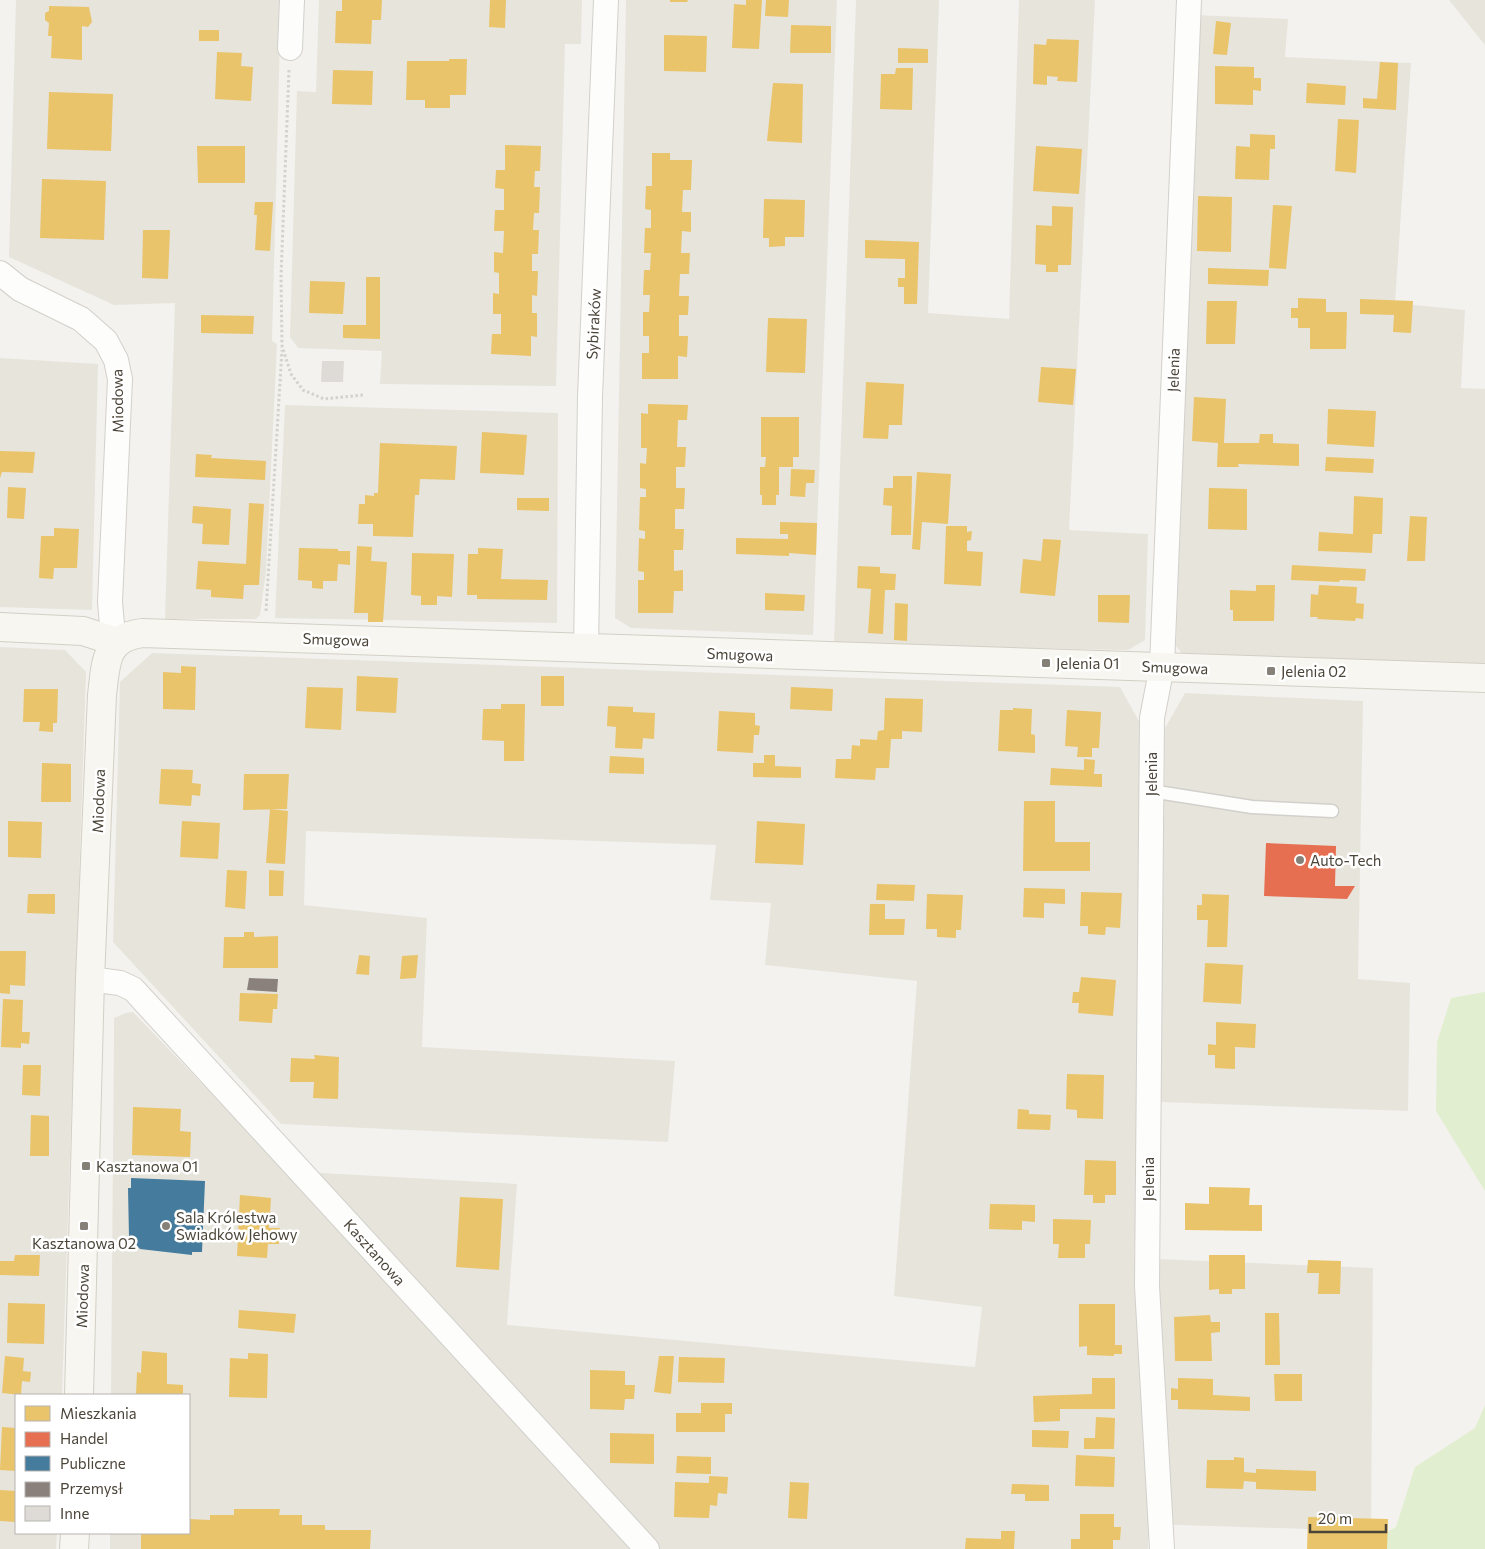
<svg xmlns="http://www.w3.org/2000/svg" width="1485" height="1549" font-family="Commissioner,sans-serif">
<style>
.residential{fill:#e7e4dc}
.green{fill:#e1eecf}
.homes{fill:#e9c46a}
.shops{fill:#e76f51}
.public{fill:#457b9d}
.industry{fill:#8a817c}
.building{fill:#dedbd6}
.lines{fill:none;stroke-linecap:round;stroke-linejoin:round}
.lane-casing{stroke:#d2d0cb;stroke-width:15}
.street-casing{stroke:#d2d0cb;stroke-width:26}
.secondary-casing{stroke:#d3cfc5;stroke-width:30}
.path{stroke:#d3d2cc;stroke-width:3;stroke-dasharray:2.5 2.5;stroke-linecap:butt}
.lane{stroke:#fdfdfc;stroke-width:12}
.street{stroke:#fdfdfc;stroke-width:24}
.secondary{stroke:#f7f6f1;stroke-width:28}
.poi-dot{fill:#868178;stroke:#fff;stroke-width:2}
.labels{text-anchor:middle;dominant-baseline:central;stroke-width:5;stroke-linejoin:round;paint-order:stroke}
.street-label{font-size:15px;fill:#4b4439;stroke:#fff}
.poi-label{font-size:15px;fill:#4b4439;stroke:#fff;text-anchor:start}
</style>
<rect width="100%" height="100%" fill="#f4f2ee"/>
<g class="residential">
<polygon points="16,0 281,0 272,341 277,344 266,571 260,615 256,619 165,619 175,303 114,305 9,257"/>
<polygon points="319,0 582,0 581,44 565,44 556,386 380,384 382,351 298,348 290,337 297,91 316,92"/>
<polygon points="626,0 837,0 813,635 631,628 615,618"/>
<polygon points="856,0 939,0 928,313 1009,319 1019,0 1095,0 1069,530 1148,534 1145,640 1128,650 834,644"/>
<polygon points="1449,0 1485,0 1485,45"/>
<polygon points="1195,15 1288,19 1285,57 1411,63 1395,303 1465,310 1461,388 1485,389 1485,664 1185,657 1176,646"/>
<polygon points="0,358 98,364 92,610 0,607"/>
<polygon points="285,405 558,413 557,623 275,618"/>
<polygon points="0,647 65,650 86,672 62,1395 16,1395 16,1533 57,1533 56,1549 0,1549"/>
<polygon points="152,653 1120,687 1140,723 1141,1103 1134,1258 1373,1268 1371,1531 1148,1524 1148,1549 110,1549 110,1533 189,1533 189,1395 111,1395 114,1032 114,1018 126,1013 133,1012 286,1171 517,1184 507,1325 975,1367 982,1307 894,1296 917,981 765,965 771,903 710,900 716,845 306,831 304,905 427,918 422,1047 675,1061 668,1142 281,1124 113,942 120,682"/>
<polygon points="1185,693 1363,701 1358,979 1410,983 1408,1111 1161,1102 1165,728"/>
</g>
<g class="green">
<polygon points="1485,992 1485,1191 1436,1111 1437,1042 1451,998"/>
<polygon points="1485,1405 1485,1549 1358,1549 1396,1527 1415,1467 1475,1428"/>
</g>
<g class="homes">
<polygon points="342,0 382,0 381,20 372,20 371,44 335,43 336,11 342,11"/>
<polygon points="490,0 506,0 505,28 489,27"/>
<polygon points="670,0 688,0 687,2 670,2"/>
<polygon points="746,0 762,0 759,49 732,48 734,4 746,5"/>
<polygon points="766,0 789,0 788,17 765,16"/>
<polygon points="49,6 89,7 92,22 88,27 82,26 82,60 51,58 52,36 48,36 49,23 45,20 45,13 49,11"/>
<polygon points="1216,21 1231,23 1227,55 1213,54"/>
<polygon points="791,25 831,26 831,53 790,53"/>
<rect x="199" y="30" width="20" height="11"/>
<polygon points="664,35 707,36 706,72 664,71"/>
<polygon points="1047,39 1079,40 1077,82 1057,81 1058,77 1047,76 1047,85 1033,84 1034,44 1046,45"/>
<polygon points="898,48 928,49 928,63 898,63"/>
<polygon points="217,52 242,53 241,66 253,67 251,101 215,99"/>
<polygon points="449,59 467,59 466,95 450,95 450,108 425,108 425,100 406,100 407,61 449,61"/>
<polygon points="1380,62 1398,63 1396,110 1363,108 1363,98 1377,99"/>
<polygon points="1215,66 1254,67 1254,78 1261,78 1261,91 1253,90 1253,105 1215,104"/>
<polygon points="896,68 913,68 912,110 880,109 881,74 895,74"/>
<polygon points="333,70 373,71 372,105 332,104"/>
<polygon points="773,83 803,84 802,143 767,141"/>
<polygon points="1307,83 1346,86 1345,105 1306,103"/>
<polygon points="49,92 113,94 111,151 47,149"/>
<polygon points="1338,119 1359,120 1356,173 1335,171"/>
<polygon points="1250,134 1275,135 1275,149 1270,149 1269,180 1235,179 1236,146 1250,147"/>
<polygon points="505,145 541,146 540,171 535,171 534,187 540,187 539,213 534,213 533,230 539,230 538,254 532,254 532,271 538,271 537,296 532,295 532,313 537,313 537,337 531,336 531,356 491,354 492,334 501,334 501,314 493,314 493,293 499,294 499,273 494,272 494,252 503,253 504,231 494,231 495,210 504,210 504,189 495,188 496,170 505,170"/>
<polygon points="197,146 245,146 245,183 198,183"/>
<polygon points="1036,146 1082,149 1079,194 1033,191"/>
<polygon points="652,153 670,153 670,160 692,160 691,190 683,190 682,212 691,212 691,232 682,231 681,253 690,253 689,274 680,274 679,296 689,296 688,315 679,315 679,336 688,336 687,357 678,356 678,379 642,379 642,353 649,353 649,336 643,336 643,312 649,312 650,295 643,295 644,270 650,270 651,253 644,253 645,228 651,228 651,210 645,209 646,186 652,186"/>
<polygon points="42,179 106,181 104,240 40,238"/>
<polygon points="1198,196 1232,197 1231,252 1197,251"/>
<polygon points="764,199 805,200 804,237 785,237 785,246 769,247 769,238 763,238"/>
<polygon points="255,202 273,202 270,251 255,250 257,215 254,215"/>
<polygon points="1273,205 1292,206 1286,269 1269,268"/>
<polygon points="1052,206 1073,207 1071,265 1058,265 1058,272 1046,272 1046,265 1035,264 1036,225 1052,226"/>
<polygon points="143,230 170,230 168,279 142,278"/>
<polygon points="865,240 919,242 917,304 904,304 904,287 898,287 898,278 905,278 905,259 865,258"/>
<polygon points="1208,268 1269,270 1268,286 1208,284"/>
<polygon points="366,277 380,277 380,339 343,338 343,325 366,325"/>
<polygon points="310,281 345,282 343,314 309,313"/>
<polygon points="1298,298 1326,299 1326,312 1347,312 1346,349 1310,349 1310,328 1298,328 1298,318 1291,318 1291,308 1298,308"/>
<polygon points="1360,299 1413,301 1411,333 1393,332 1394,315 1360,314"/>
<polygon points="1207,301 1237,301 1235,344 1206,344"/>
<polygon points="201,315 254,316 253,334 201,333"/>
<polygon points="768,318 807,319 805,373 766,372"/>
<polygon points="1041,367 1076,369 1073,405 1038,402"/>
<polygon points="866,382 904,384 902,425 889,425 888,439 863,438"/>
<polygon points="1194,397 1226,399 1224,443 1259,443 1260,434 1273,434 1273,443 1299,444 1299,466 1238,464 1239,467 1217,467 1218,443 1192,441"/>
<polygon points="648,404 688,405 687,420 678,420 677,447 686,447 685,467 676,467 676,488 685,488 684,509 675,509 675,529 684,529 683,550 674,550 674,571 683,570 683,591 674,591 673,613 638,613 638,580 644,580 644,572 638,571 639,538 645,539 645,531 639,530 640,497 646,497 646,489 640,488 640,463 646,464 647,448 641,448 641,413 648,414"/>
<polygon points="1328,409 1376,411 1374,447 1327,444"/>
<polygon points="761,417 799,417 799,457 793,457 793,467 779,467 779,495 776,495 776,505 762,505 762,495 760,495 760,467 765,467 766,457 761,457"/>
<polygon points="482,432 527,435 524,475 480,473"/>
<polygon points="380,443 457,446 455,480 420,479 419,495 415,495 413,537 373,536 373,524 358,524 359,504 365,504 365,495 374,496 374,493 378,493"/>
<polygon points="0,451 35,452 33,473 2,472 0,478"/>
<polygon points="196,454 212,455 211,458 266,461 265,480 195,477"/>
<polygon points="1326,457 1374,459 1373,473 1325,471"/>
<polygon points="791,469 815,470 814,483 806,483 805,497 790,496"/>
<polygon points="917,472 951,474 948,524 922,522 920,550 912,549"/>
<polygon points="893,476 912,476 911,535 891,535 892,506 883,505 884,488 893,488"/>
<polygon points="8,487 26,488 24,519 7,518"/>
<polygon points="1209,488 1247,489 1247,530 1208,529"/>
<polygon points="1354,496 1383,498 1382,534 1373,534 1372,553 1318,551 1319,532 1353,534"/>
<polygon points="517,498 549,498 549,511 517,510"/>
<polygon points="249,503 264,504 259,585 244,585 243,599 211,597 211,590 196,589 198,561 246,564"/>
<polygon points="193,506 231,509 229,545 202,544 203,524 192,523"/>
<polygon points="1410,516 1427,517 1425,561 1407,561"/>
<polygon points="780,522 817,523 816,555 789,553 789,556 736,554 736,538 788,539 788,534 780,534"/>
<polygon points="946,526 967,526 967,532 972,531 971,540 967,541 967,551 983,552 981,586 944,584"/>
<polygon points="54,528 79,529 77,568 54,568 53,579 39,578 41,536 54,536"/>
<polygon points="1043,539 1061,540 1055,596 1020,593 1023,559 1041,561"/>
<polygon points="357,546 372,547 371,561 387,562 383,622 368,622 368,613 354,613"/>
<polygon points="299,548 338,549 338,551 350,551 350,565 338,564 337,581 323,581 323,589 312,588 312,581 298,580"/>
<polygon points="478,548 503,549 501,579 548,580 547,600 477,599 477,595 467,595 468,554 478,554"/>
<polygon points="412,553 454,554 452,597 437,596 437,605 421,605 421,596 411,595"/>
<polygon points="1292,565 1366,569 1365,581 1340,580 1339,582 1291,580"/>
<polygon points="858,566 880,567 880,573 896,574 895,590 885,590 883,634 868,633 871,589 857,588"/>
<polygon points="1256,585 1275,585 1274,621 1233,621 1233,610 1230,610 1230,590 1256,591"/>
<polygon points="1319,585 1357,587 1356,603 1364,604 1363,619 1356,618 1355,621 1317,619 1318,617 1310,617 1311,594 1318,595"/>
<polygon points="765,593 805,595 804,611 765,610"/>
<polygon points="1098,595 1130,595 1129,623 1098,622"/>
<polygon points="895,603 908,604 907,641 894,640"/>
<polygon points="181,666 196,667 195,710 163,709 163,672 181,673"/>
<polygon points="357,676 398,678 396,713 356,711"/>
<rect x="541" y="676" width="23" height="30"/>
<polygon points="307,687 343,688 341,730 305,728"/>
<polygon points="791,687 833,689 832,711 790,709"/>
<polygon points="24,689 58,689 57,723 53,723 53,732 39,731 40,722 23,722"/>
<polygon points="885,698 923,699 922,732 902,731 902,739 891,739 889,768 876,768 875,780 835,778 836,759 851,759 852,745 860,746 860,739 877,740 878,731 884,730"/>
<polygon points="501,704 525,704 524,761 504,761 504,741 482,740 483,709 501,709"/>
<polygon points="608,706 633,707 633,712 655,713 654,739 643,738 642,749 615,748 616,727 607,726"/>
<polygon points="1013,708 1032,709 1031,734 1035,735 1035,753 998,751 1000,710 1013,710"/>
<polygon points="1067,710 1101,712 1099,748 1092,748 1092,757 1077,757 1078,747 1065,746"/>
<polygon points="719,711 755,713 755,725 760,726 759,735 754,735 753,753 717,751"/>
<polygon points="764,755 775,755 775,766 801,767 801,778 753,777 753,763 764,763"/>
<polygon points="610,756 644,758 644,774 609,773"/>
<polygon points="1084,759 1095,760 1094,774 1102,774 1102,787 1050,785 1051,768 1084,770"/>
<polygon points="42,763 71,764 71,802 41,802"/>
<polygon points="161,769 193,770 192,783 201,784 200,796 192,795 191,806 159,804"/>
<polygon points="244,774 289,774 287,809 243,810"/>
<polygon points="1024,801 1055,801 1055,842 1090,842 1090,871 1023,871"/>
<polygon points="270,809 288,811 285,864 266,863"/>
<polygon points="8,821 42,822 41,858 8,857"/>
<polygon points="182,821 220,823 218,859 180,857"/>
<polygon points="757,821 805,824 803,865 755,863"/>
<polygon points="227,870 247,871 245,909 225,907"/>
<polygon points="269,870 284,871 283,896 269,896"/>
<polygon points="877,884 915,885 914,901 876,900"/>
<polygon points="1024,888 1065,889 1065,904 1044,903 1044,918 1023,917"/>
<polygon points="1081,892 1122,893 1120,928 1106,927 1105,935 1088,934 1088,926 1080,926"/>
<polygon points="28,894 55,894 55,914 27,913"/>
<polygon points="927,894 963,895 961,930 956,930 956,938 937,937 937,929 926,929"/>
<polygon points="1202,894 1229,895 1227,947 1207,947 1208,920 1197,920 1197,905 1202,905"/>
<polygon points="870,904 885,904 885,919 905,919 904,935 869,935"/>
<polygon points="244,932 254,932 254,937 278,936 278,968 223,968 224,937 244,937"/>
<polygon points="0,951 26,951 25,986 10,985 10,994 0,993"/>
<polygon points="359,955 370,956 369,975 356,974"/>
<polygon points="418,955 416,978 400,979 402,956"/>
<polygon points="1205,963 1243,965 1241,1004 1203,1002"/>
<polygon points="1081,977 1116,980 1113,1016 1078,1013 1079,1003 1072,1003 1073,992 1079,992"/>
<polygon points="240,993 278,994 277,1009 273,1009 272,1023 239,1021"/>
<polygon points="3,999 23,1000 22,1032 30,1032 29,1044 21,1043 21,1048 1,1047"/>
<polygon points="1216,1022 1256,1024 1255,1048 1235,1047 1235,1069 1215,1068 1215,1055 1208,1055 1208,1044 1216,1045"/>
<polygon points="314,1055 339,1057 338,1099 313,1098 314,1082 290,1082 291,1058 315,1059"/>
<polygon points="23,1065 41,1065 40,1096 22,1095"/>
<polygon points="1067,1074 1104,1075 1103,1119 1077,1118 1077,1110 1066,1109"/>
<polygon points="133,1107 181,1109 180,1131 191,1132 190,1157 132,1155"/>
<polygon points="1018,1109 1029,1110 1029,1114 1051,1115 1050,1130 1017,1129"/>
<polygon points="31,1115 49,1116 49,1156 30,1156"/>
<polygon points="1085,1160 1116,1161 1116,1195 1105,1195 1105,1203 1093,1203 1093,1195 1084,1195"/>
<polygon points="1209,1187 1250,1188 1249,1205 1262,1205 1262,1231 1185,1230 1185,1203 1209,1204"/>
<polygon points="240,1195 271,1198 269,1228 280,1228 279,1244 268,1244 267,1258 237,1256"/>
<polygon points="460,1197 503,1199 499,1270 456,1267"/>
<polygon points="990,1204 1035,1205 1035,1222 1022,1221 1022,1230 989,1229"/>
<polygon points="1053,1219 1091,1220 1090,1244 1085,1244 1085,1258 1058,1258 1059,1244 1053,1244"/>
<polygon points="15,1255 40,1255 39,1276 0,1275 0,1261 14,1261"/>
<polygon points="1209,1255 1245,1255 1245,1289 1232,1289 1232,1294 1219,1294 1219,1289 1209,1290"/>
<polygon points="1308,1260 1341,1261 1340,1294 1318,1294 1319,1273 1307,1273"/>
<polygon points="8,1303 45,1304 44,1344 7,1343"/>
<polygon points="1079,1304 1115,1304 1115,1345 1122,1345 1122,1354 1114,1354 1114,1356 1087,1355 1087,1346 1079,1347"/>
<polygon points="239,1310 296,1314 294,1333 238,1328"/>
<polygon points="1265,1313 1279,1313 1280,1365 1265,1365"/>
<polygon points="1210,1315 1211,1322 1220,1322 1220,1332 1211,1333 1212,1361 1175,1361 1174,1317"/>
<polygon points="142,1351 167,1353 167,1384 183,1385 183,1395 136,1395 137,1372 141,1373"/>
<polygon points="248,1353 268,1354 267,1398 229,1397 230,1358 248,1359"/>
<polygon points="5,1356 24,1358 23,1371 31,1372 30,1382 22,1381 21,1395 2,1393"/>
<polygon points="659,1356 674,1356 671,1394 654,1392"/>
<polygon points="679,1357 725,1358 724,1383 678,1382"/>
<polygon points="590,1370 625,1371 625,1385 635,1385 634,1399 625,1399 624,1410 590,1409"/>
<polygon points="1274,1374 1302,1374 1302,1401 1275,1401"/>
<polygon points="1092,1378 1115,1378 1115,1409 1060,1409 1060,1421 1034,1422 1033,1396 1092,1394"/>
<polygon points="1178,1378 1213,1379 1213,1395 1250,1397 1250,1411 1178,1409 1178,1400 1171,1400 1171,1388 1178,1389"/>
<polygon points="701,1403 732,1403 732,1414 725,1414 725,1432 676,1432 676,1413 701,1413"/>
<polygon points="1096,1417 1115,1418 1114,1449 1084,1449 1084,1438 1095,1438"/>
<polygon points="2,1427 16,1428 16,1471 0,1470"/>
<polygon points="1032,1430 1069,1431 1068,1448 1032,1447"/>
<polygon points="610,1433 654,1434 654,1464 610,1463"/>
<polygon points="1076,1455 1115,1457 1114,1487 1075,1486"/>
<polygon points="677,1456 711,1457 711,1474 676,1473"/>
<polygon points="1234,1457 1244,1458 1244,1472 1256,1473 1256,1469 1316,1471 1316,1491 1256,1489 1256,1482 1244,1481 1243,1489 1206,1488 1207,1460 1234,1460"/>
<polygon points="709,1476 728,1477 727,1494 718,1493 717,1506 710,1505 709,1518 674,1517 675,1482 709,1483"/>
<polygon points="790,1482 809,1483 807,1519 788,1518"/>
<polygon points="1012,1484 1049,1485 1049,1501 1025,1501 1025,1494 1011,1494"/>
<polygon points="0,1490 16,1491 16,1522 0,1521"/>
<polygon points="234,1509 280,1509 279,1515 302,1515 302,1525 325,1525 325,1530 371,1530 370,1549 141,1549 141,1533 189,1533 189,1519 210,1520 210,1515 234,1515"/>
<polygon points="1080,1514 1114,1514 1114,1527 1121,1527 1120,1540 1113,1540 1113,1549 1071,1549 1071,1539 1080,1539"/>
<polygon points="1308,1517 1388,1519 1387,1549 1307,1549"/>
<polygon points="1001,1531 1015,1531 1014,1549 965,1549 966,1538 1001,1539"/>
</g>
<polygon class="shops" points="1266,843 1336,846 1335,886 1355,886 1347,899 1264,896"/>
<polygon class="public" points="131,1178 205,1181 202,1252 192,1252 192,1255 140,1249 129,1237 128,1188 131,1188"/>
<polygon class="industry" points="249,978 278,979 277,992 247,990"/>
<polygon class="building" points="322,361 344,361 343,382 321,382"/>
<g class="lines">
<defs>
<polyline id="lane" points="1151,791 1252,807 1332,811"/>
<g id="street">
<polyline points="290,48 292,0"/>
<polyline points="0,273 20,289 81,319 106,341 116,360 120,379 110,602 112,625 117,642"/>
<polyline points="586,649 590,397 606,0"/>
<polyline points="90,979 120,983 133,989 647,1549"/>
<polyline points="1162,1549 1147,1286 1152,718 1162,666 1189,0"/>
</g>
<g id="secondary">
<polyline points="0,627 83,631 117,642"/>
<path d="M79,1395L90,979L102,695C106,664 104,638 142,633L1485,678"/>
<polyline points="74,1549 75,1533"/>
</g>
</defs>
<use href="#lane" class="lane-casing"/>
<use href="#street" class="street-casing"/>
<use href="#secondary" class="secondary-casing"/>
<g class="path">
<polyline points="289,70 281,276 282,346 291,374 303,390 324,399 363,395"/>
<polyline points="266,611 282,350"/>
</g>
<use href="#lane" class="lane"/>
<use href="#street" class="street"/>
<use href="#secondary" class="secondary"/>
</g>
<g class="poi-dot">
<rect x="1041" y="658" width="10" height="10" rx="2.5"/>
<rect x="1266" y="666" width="10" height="10" rx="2.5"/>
<circle cx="1300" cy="860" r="5"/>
<rect x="81" y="1161" width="10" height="10" rx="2.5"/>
<rect x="79" y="1221" width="10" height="10" rx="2.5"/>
<circle cx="166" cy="1226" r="5"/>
</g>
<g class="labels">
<g class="street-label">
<text transform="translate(593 324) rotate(-87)">Sybiraków</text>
<text transform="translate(1173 370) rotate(-88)">Jelenia</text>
<text transform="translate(117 401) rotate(-91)">Miodowa</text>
<text transform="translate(336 639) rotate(2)">Smugowa</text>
<text transform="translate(740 654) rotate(2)">Smugowa</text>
<text transform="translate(1175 667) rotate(2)">Smugowa</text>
<text transform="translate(1151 774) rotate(-90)">Jelenia</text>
<text transform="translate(98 801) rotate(-88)">Miodowa</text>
<text transform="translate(1148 1179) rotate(-90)">Jelenia</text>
<text transform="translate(375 1252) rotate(48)">Kasztanowa</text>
<text transform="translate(82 1296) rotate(-88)">Miodowa</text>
</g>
<g class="poi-label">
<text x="1056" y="663">Jelenia 01</text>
<text x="1281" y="671">Jelenia 02</text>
<text x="1310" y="860">Auto-Tech</text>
<text x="96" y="1166">Kasztanowa 01</text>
<text x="176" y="1217">Sala Królestwa<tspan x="176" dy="17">Swiadków Jehowy</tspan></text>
<text x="84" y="1243" text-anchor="middle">Kasztanowa 02</text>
</g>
</g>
<rect x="15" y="1394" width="175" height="140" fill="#ffffff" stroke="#b7b4b0"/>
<rect x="25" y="1406" width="25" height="15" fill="#e9c46a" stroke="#b7b4b0"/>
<text x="60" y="1419" font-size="15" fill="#4b4439">Mieszkania</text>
<rect x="25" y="1432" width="25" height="15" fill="#e76f51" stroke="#b7b4b0"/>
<text x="60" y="1444" font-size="15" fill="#4b4439">Handel</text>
<rect x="25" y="1456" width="25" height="15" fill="#457b9d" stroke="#b7b4b0"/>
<text x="60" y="1469" font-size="15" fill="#4b4439">Publiczne</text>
<rect x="25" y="1482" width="25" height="15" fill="#8a817c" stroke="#b7b4b0"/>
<text x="60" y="1494" font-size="15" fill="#4b4439">Przemysł</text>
<rect x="25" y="1506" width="25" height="15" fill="#dedbd6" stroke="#b7b4b0"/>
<text x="60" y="1519" font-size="15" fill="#4b4439">Inne</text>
<path d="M1310 1524v8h76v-8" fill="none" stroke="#4b4439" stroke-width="2.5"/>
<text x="1318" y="1524" font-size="15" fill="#4b4439" stroke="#ffffff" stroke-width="4" paint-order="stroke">20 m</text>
</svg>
